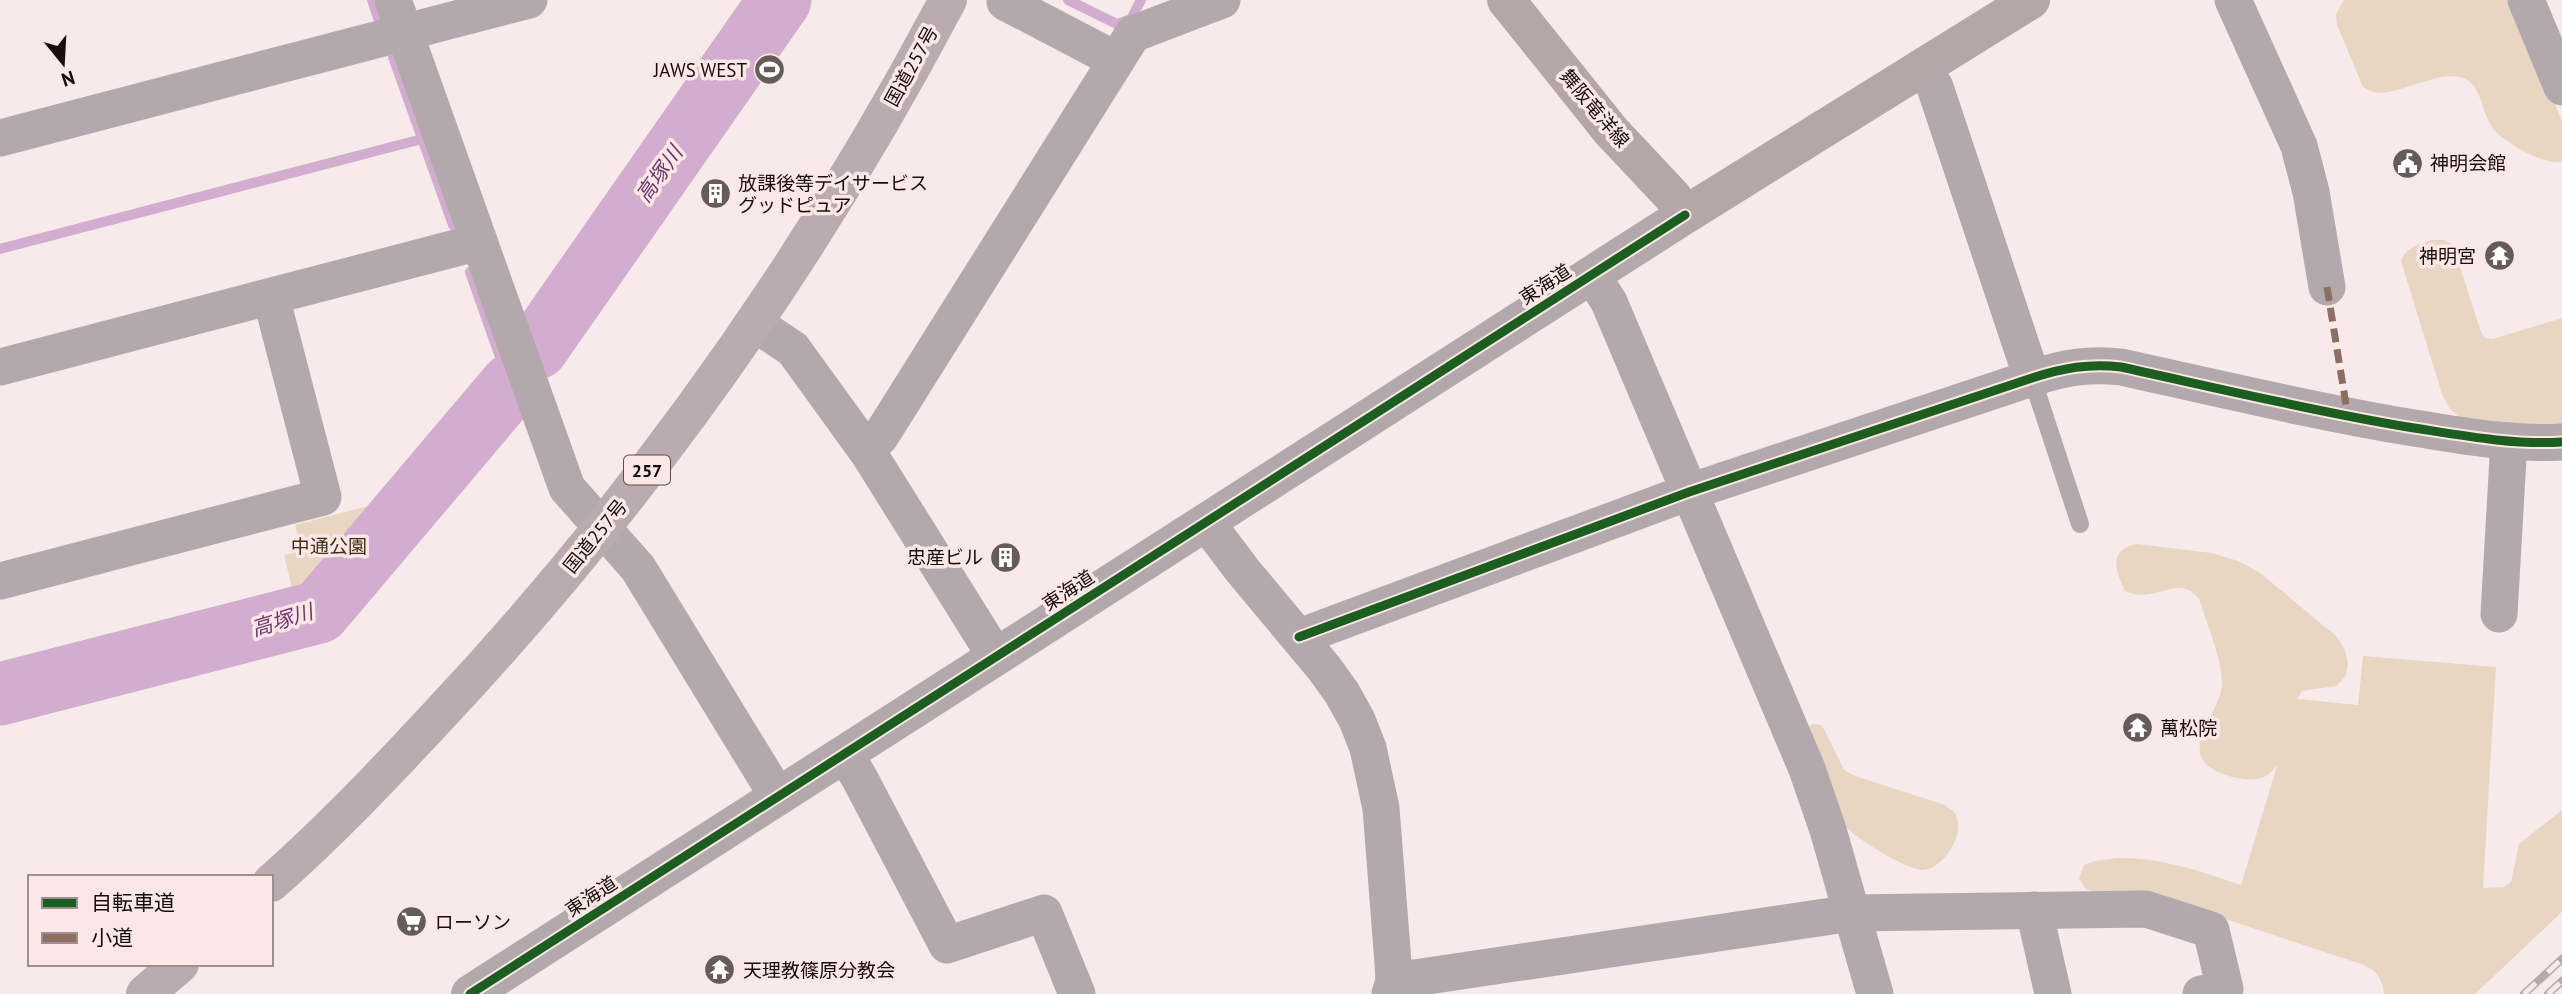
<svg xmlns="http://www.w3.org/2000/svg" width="2562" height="994" font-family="'PT Sans','Noto Sans JP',sans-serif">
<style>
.green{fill:#e8d6c3}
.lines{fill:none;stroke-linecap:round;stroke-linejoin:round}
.stream{stroke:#d2adcf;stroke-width:10}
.river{stroke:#d2adcf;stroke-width:63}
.service{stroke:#b3a8ab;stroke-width:18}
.minor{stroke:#b3a8ab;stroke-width:37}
.tertiary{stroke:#b3a8ab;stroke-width:38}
.secondary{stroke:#b3a7aa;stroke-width:38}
.trunk{stroke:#b8acb0;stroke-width:38}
.rail-casing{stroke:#b4aaaa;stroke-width:8}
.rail{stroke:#fae7e6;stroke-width:5;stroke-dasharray:16;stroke-linecap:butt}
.quiet{stroke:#8d6e63;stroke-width:7;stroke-dasharray:14 7;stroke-linecap:butt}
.cycleway-casing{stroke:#fae7e6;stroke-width:13}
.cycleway{stroke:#1b5e20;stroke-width:9}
.labels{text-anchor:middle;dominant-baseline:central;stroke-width:7;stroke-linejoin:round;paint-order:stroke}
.shield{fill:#fae7e6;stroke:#5b4e4e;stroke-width:2}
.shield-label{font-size:18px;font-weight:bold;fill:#170d0d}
.street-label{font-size:19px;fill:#170d0d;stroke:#fae7e6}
.poi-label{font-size:19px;fill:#170d0d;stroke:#fae7e6;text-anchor:start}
.park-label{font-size:19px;fill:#3f2d14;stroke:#fae7e6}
.water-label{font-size:21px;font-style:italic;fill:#703571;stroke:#fae7e6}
</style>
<rect width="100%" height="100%" fill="#f6ebea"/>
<g class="green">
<path d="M2344,0H2511L2562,121V161C2546,167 2501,141 2492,127C2483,114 2482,94 2471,83C2451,63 2403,94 2378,93C2372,92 2367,89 2363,87L2337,25L2336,14Z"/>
<path d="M2432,240H2444L2453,245L2481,332L2485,338L2493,339L2562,318V428L2461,419L2450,409L2442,394L2401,261C2406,247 2418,245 2432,240Z"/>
<polygon points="407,496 314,605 297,609 284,555 302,551 295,525"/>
<path d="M2137,544L2212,553L2238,561L2259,572L2336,636L2345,650L2348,665L2345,677L2336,686L2302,691L2297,699L2358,705L2363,656L2496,667L2483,888L2504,887L2511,882L2519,844L2562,810V912L2475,994H2384C2383,980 2377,971 2364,965L2162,898L2096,894L2085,888L2079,878L2084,865C2130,846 2197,870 2241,885L2277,766C2272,770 2269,776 2261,778C2244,783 2203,773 2200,753C2197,730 2220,708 2222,685C2223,661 2207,625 2200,601C2180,570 2156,606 2125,591C2115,571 2108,549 2137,544Z"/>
<path d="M1812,724L1821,725L1825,731L1844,770L1855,776L1945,805C1948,808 1951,809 1954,812C1968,831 1944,869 1923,870C1907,870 1855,838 1844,825C1839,819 1837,808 1834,800C1825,777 1816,753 1807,730Z"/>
</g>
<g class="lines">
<g class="stream">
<polyline points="372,0 378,18"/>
<polyline points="1068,0 1117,24 1131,19 1141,0"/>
<polyline points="393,57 453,225"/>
<polyline points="0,249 422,139"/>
<polyline points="470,272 500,357"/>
<polyline points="508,380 510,386"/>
</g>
<g class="river">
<polyline points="537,348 780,0"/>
<polyline points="0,694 319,612 511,385"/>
</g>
<polyline class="service" points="2032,378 2080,524"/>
<g class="minor">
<polyline points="393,0 567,488 638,568 778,797"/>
<polyline points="2233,0 2299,146 2311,192 2327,287"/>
<polyline points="2526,0 2562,87"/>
<polyline points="1005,2 1116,60"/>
<polyline points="1922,67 1935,87 2032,378"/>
<polyline points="0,138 529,0"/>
<polyline points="1592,275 1609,302 1807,769 1828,830 1875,994"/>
<polyline points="754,323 793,349 869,454 996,657"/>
<polyline points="0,367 479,242"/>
<polyline points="865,448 880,437 1133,34 1222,0"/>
<polyline points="1206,522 1243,571 1324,668 1342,693 1357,720 1368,748 1381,808 1393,963 1394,981 1390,994"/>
<polyline points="0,581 323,497 271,297"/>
<polyline points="2499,614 2509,441"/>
<path d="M1299,637L1689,492L2032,378C2063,368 2089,363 2121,367C2217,388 2312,411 2408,427C2460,435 2510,445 2562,442"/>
<polyline points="845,754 860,779 947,945 1044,913 1077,994"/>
<polyline points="2034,910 2053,994"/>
<polyline points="1394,981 1852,913 2146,909 2211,930 2225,989 2201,994"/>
</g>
<polyline class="tertiary" points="470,994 1685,215"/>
<polyline class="secondary" points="1506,0 1611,131 1673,197 1685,215 2031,0"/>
<g class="trunk">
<path d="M271,883C330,831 385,773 438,716C639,502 811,260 948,0"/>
<polyline points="145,994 180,964"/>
</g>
<defs>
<g id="rail">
<polyline points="2524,994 2562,959"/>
<polyline points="2548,994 2562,981"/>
</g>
</defs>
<use href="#rail" class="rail-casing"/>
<use href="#rail" class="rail"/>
<polyline class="quiet" points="2327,287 2348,417"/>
<defs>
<g id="cycleway">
<path d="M1299,637L1689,492L2032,378C2063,368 2089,363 2121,367C2217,388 2312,411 2408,427C2460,435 2510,445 2562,442"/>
<polyline points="470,994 1685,215"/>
</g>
</defs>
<use href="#cycleway" class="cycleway-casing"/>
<use href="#cycleway" class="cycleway"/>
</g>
<defs>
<symbol id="stadium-disc" viewBox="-11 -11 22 22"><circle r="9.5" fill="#655b5a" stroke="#fae7e6"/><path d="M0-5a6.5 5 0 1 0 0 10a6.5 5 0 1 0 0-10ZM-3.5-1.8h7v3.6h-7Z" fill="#fff"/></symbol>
<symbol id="civic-disc" viewBox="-11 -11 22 22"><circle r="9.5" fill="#655b5a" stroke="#fae7e6"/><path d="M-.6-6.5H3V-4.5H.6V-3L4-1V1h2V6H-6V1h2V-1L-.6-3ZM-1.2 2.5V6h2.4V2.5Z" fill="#fff"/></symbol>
<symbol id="building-disc" viewBox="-11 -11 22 22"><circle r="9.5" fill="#655b5a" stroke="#fae7e6"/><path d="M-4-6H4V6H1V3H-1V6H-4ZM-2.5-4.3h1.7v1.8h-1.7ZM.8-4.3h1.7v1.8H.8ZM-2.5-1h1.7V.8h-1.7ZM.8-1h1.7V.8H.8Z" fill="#fff"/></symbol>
<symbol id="temple-disc" viewBox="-11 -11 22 22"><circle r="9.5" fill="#655b5a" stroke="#fae7e6"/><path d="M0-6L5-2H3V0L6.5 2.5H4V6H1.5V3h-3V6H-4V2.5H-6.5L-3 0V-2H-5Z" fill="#fff"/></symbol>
<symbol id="supermarket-disc" viewBox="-11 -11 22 22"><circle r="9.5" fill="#655b5a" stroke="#fae7e6"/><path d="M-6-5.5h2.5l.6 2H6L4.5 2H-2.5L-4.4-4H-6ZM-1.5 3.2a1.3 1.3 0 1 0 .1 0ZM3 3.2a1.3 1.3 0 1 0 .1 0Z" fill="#fff"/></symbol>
</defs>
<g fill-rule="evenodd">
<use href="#stadium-disc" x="752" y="52" width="35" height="35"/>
<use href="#civic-disc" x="2390" y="146" width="35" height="35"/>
<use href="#building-disc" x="698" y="176" width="35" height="35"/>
<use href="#temple-disc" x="2482" y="238" width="35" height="35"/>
<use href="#building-disc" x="988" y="540" width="35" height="35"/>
<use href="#temple-disc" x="2120" y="710" width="35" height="35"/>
<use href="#supermarket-disc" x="394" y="904" width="35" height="35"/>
<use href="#temple-disc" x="702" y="952" width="35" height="35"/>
</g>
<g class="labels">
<rect class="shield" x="624" y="455.5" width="46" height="29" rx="5"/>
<g class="shield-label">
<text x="647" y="470">257</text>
</g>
<g class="street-label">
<text transform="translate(911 66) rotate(-61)">国道257号</text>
<text transform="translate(1595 108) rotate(50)">舞阪竜洋線</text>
<text transform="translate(1545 284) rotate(-33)">東海道</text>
<text transform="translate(595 536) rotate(-51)">国道257号</text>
<text transform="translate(1068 590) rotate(-33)">東海道</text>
<text transform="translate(591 896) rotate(-33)">東海道</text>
</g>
<g class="poi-label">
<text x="747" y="70" text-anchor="end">JAWS WEST</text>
<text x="2430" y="163">神明会館</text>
<text x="738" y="183">放課後等デイサービス<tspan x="738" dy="22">グッドピュア</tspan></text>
<text x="2476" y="256" text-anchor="end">神明宮</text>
<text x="983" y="557" text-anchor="end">忠産ビル</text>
<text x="2160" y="728">萬松院</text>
<text x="435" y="922">ローソン</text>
<text x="743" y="970">天理教篠原分教会</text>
</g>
<g class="park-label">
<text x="329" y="546">中通公園</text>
</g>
<g class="water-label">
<text transform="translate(659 174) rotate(-55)">高塚川</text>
<text transform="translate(282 620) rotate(-17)">高塚川</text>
</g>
</g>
<rect x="28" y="875" width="245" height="91" fill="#fae7e6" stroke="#9f908f" stroke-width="2"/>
<rect x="42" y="898" width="35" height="10" fill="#1b5e20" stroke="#9f908f" stroke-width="2"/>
<text x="91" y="910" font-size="21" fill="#170d0d">自転車道</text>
<rect x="42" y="933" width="35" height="10" fill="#8d6e63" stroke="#9f908f" stroke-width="2"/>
<text x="91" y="945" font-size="21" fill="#170d0d">小道</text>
<g transform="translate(63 63) rotate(162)" stroke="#fae7e6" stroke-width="5" paint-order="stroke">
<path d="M0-5L12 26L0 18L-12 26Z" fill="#170d0d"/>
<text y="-10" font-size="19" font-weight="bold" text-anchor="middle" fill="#170d0d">N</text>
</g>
</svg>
